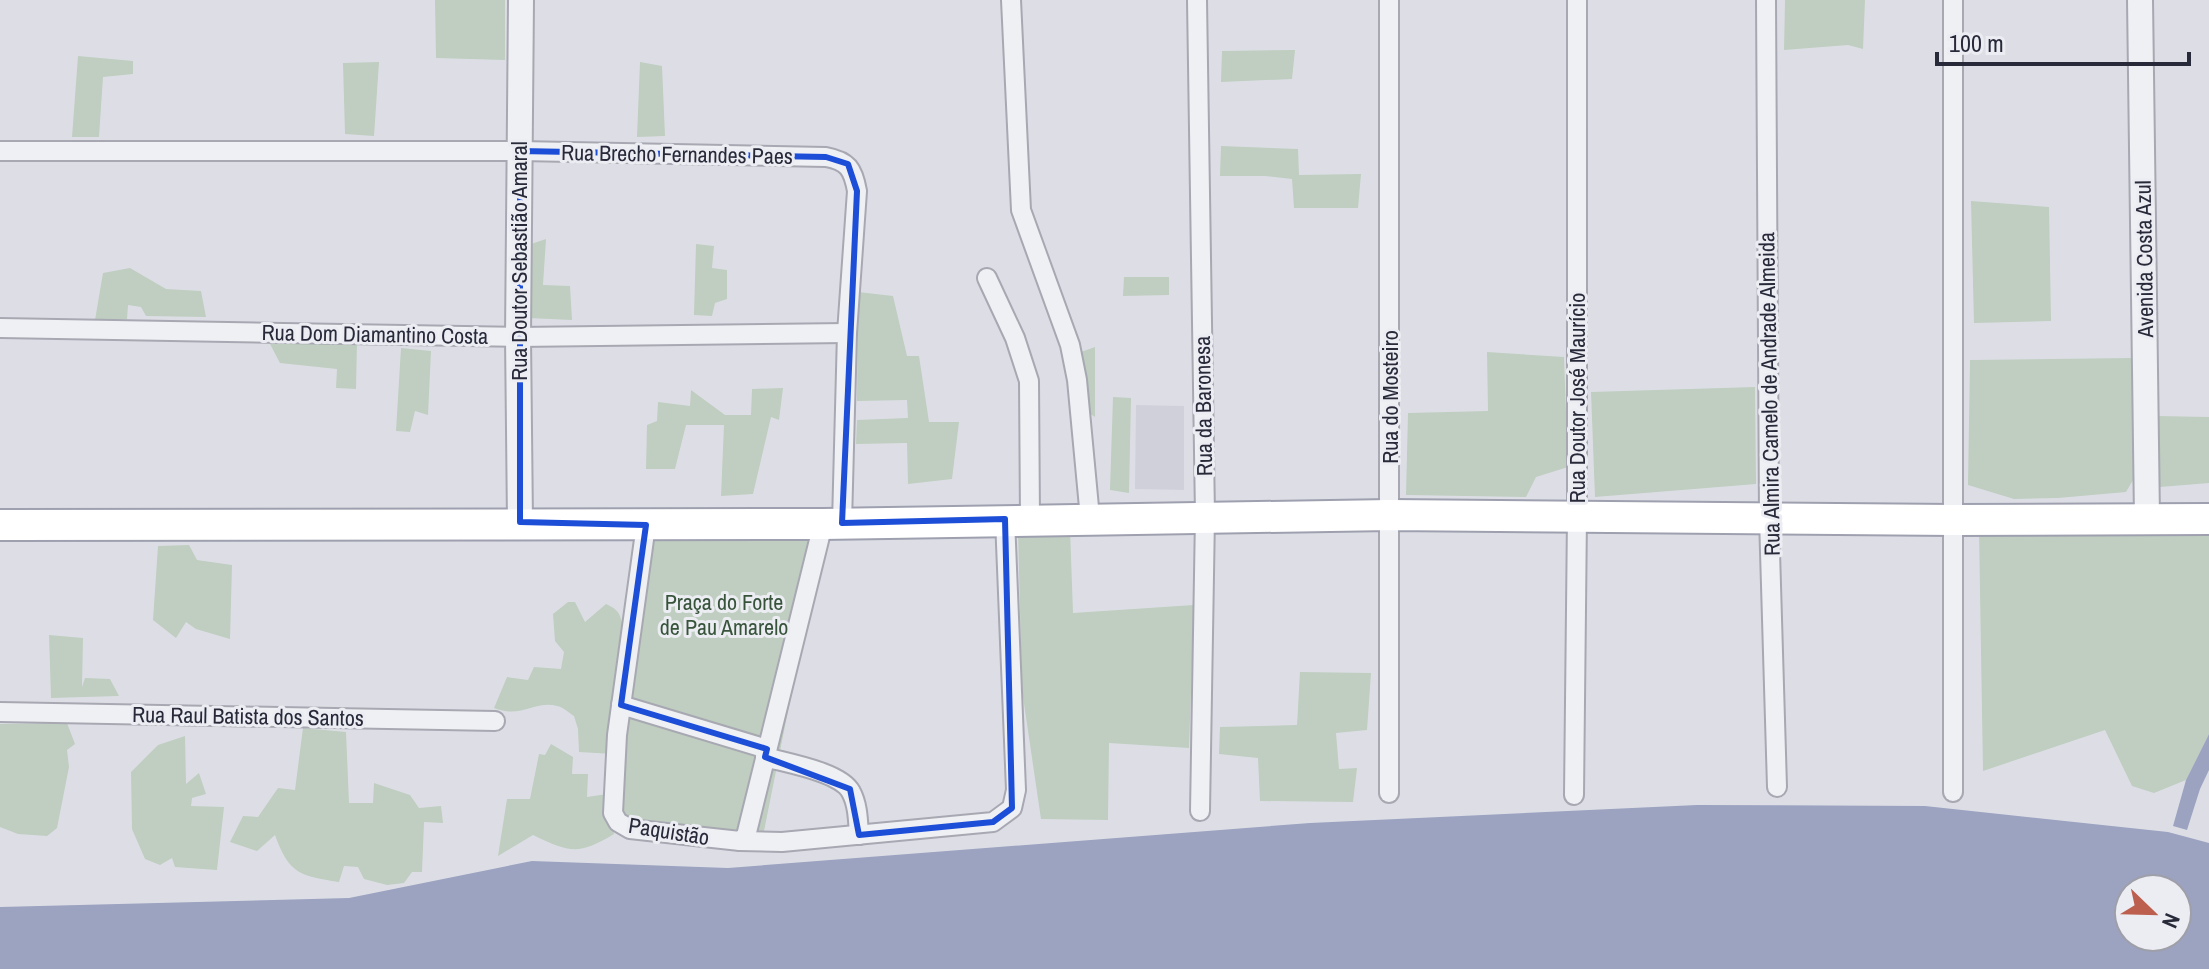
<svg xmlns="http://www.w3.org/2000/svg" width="2209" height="969" font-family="'Archivo Narrow',sans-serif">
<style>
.built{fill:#d0d0da}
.green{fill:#bfcec0}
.water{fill:#9ca3c1;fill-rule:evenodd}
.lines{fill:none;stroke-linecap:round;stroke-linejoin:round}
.minor-casing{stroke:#a7a8b2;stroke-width:22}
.tertiary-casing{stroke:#a7a8b2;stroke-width:28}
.primary-casing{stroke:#9ea0af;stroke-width:34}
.minor{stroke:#eff0f4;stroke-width:18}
.tertiary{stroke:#eff0f4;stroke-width:24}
.primary{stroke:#fff;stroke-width:30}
.marked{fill:none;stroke:#1d4ed8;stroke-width:6;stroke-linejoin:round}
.labels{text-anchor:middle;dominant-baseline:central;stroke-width:6;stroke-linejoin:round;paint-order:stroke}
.street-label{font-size:22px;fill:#282a3a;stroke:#ecedf3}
.park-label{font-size:22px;fill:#37543b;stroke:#ecedf3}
</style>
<rect width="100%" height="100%" fill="#dddee5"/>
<polygon class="built" points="1136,405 1184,406 1184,490 1135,489"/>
<g class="green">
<polygon points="435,0 505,0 505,60 436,58"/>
<polygon points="1785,0 1865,0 1863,49 1848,45 1784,50"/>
<polygon points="1295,50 1292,79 1221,82 1222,51"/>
<polygon points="78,56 133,61 133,74 103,77 99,137 72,137"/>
<polygon points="379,62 374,136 345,134 343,63"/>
<polygon points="640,62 662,66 665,136 637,137"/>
<polygon points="1221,146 1298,149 1299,175 1361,174 1358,208 1294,208 1292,179 1265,176 1220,176"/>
<polygon points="1971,201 2049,207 2051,321 1974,323"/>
<polygon points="546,239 543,285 570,286 572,320 528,318 525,246"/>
<polygon points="696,244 714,246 712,268 727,270 727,299 715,303 712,316 694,315"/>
<polygon points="130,268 166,289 201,291 206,317 146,316 141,307 128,305 127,319 95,320 103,273"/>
<polygon points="1124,277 1169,277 1169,295 1123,296"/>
<polygon points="858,292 893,296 907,356 919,356 929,422 959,422 952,479 908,484 907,443 856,444 857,420 908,418 907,400 857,401"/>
<polygon points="357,343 356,389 336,388 337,369 280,363 270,344"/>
<polygon points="1095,347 1095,417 1086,411 1081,352"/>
<polygon points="401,348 431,351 428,415 415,411 410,432 396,431"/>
<polygon points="1487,352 1564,357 1568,467 1536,477 1526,497 1406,495 1408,413 1488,411"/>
<polygon points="2132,358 2136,475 2126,492 2058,498 2014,499 1968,485 1970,360"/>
<polygon points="1755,387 1756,484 1595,497 1591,392"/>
<polygon points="783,388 779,420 771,417 753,494 721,496 724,425 686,425 675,469 646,469 647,425 657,421 658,402 690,406 691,390 725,415 751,415 752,389"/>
<polygon points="1113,397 1131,398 1129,493 1110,490"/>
<polygon points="2157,416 2209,417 2209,483 2160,487"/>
<polygon points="1070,529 1073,613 1194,605 1189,748 1109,743 1108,820 1041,819 1022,690 1018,530"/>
<polygon points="1979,530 2209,534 2209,734 2186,780 2154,793 2132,786 2105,730 1983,771"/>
<polygon points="655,531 824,531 763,836 619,826 620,747"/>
<polygon points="189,545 197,560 232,565 230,639 196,629 186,622 176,638 153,620 158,546"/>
<path d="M568,602H575L585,622L606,604C612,607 617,609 620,616C632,648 617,718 613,754L579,752L578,729L574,716C569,713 563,707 557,706C536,700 521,719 494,708L507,677L528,680L534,667L561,669L564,652L555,641L553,614Z"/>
<polygon points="49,635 83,638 82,687 85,678 110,679 119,696 51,698"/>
<polygon points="1300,672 1371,673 1367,730 1336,733 1339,769 1357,768 1353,802 1260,801 1258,758 1219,754 1220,727 1297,725"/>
<polygon points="67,723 75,744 67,750 69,767 57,828 47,836 18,834 0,827 0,724"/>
<path d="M303,728L346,732L349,803H373L374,783L410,795L419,808L441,806L443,823L424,822L422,872H412L404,883L387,885L364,879L358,867L344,866L339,882C300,876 289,874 275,835L257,851L230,842L243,816L258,817L278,788L295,790Z"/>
<polygon points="185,736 186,784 199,773 206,794 192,798 191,806 224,807 217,870 175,867 172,858 160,865 145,859 132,829 131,772 158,745"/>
<path d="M551,744L573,757L572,774H588L587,797L607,794L614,834C579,855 570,853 533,835L498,856L507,799H530L539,754L545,755Z"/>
</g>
<g class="water">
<polygon points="2209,734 2209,770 2200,789 2187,830 2173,826 2186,780"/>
<path d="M1697,805L1925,806L2168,832L2209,843V969H0V907L349,898L532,861L728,868L1310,823ZM2129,889H2177V937H2129Z"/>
</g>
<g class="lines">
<defs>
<g id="minor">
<polyline points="1011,0 1021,210 1070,345 1077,380 1090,518"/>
<polyline points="1197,0 1205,516 1200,811"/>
<polyline points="1766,0 1769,518 1777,787"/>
<polyline points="1953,0 1953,792"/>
<path d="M0,151H520L826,157C848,161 853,169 857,191L847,333L842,523"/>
<polyline points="987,278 1015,338 1029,381 1030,519"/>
<polyline points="0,328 518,337 847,333"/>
<polyline points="646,525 617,735 613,813 618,822 630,829 740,841 746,836 823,524"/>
<polyline points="621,705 767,749"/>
<polyline points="0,712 495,721"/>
<path d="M765,757C786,763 841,772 851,792C858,805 858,821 859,835"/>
<polyline points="1389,793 1389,0"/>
<polyline points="1574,795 1577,516 1577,0"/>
<polyline points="740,841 782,842 993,822 1012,808 1016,790 1005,519"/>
</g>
<g id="tertiary">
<polyline points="2140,0 2147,518"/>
<polyline points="520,522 518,337 521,0"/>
</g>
<polyline id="primary" points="0,525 823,524 1390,515 1954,520 2209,519"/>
</defs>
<use href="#minor" class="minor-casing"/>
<use href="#tertiary" class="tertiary-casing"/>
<use href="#primary" class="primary-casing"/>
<use href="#minor" class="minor"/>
<use href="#tertiary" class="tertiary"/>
<use href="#primary" class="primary"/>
</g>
<path class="marked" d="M520,151L826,157L848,164L857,191L842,523L1005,519L1012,808L993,822L859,835L850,789L765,757L767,749L621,705L646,525L520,522Z"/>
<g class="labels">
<g class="street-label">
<text transform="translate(677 154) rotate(1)">Rua Brecho Fernandes Paes</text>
<text transform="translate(2144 259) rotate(-91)">Avenida Costa Azul</text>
<text transform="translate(519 261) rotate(-90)">Rua Doutor Sebastião Amaral</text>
<text transform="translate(375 334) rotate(1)">Rua Dom Diamantino Costa</text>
<text transform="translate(1769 394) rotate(-91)">Rua Almira Camelo de Andrade Almeida</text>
<text transform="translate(1390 397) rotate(-90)">Rua do Mosteiro</text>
<text transform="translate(1577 398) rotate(-90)">Rua Doutor José Maurício</text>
<text transform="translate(1203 406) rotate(-91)">Rua da Baronesa</text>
<text transform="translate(248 716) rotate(1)">Rua Raul Batista dos Santos</text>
<text transform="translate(669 831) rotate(9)">Paquistão</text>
</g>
<g class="park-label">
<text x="724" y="602">Praça do Forte<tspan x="724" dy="25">de Pau Amarelo</tspan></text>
</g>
</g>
<g transform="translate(2153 913) rotate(113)"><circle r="38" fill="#ecedf3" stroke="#9e9fa9" stroke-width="2"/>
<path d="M0-6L14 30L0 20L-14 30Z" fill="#bd5f4f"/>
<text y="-12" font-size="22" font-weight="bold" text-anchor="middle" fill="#282a3a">N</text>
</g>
<path d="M1937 52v12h252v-12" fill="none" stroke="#282a3a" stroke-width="4"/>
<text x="1949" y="52" font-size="24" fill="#282a3a" stroke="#ecedf3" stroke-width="6" paint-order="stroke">100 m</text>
</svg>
